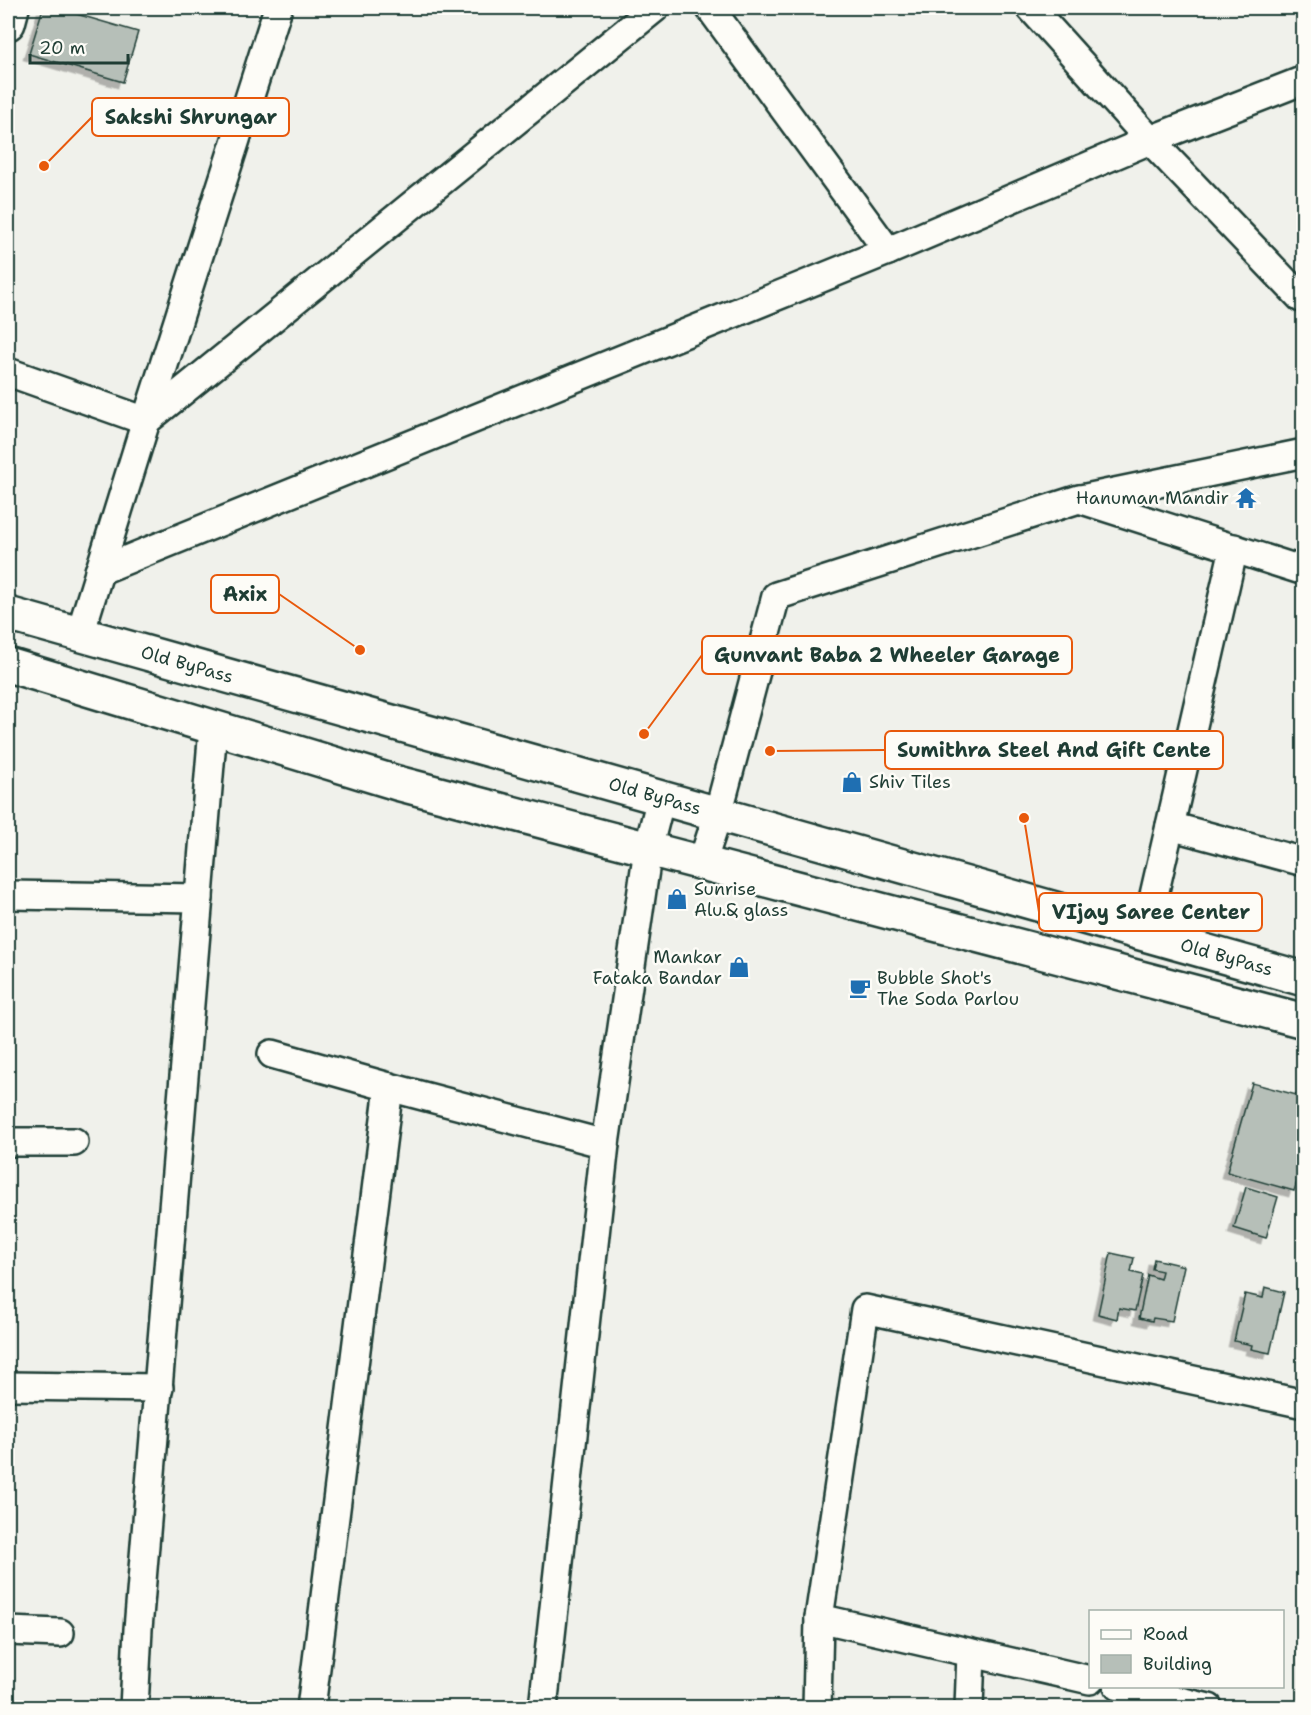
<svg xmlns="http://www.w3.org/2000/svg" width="1311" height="1715" font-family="'Shantell Sans',sans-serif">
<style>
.building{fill:#b6bfb8;stroke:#1f3d34;stroke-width:1.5;filter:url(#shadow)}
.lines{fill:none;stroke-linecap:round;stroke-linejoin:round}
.street-casing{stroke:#1f3d34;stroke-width:32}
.secondary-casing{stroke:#1f3d34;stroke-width:38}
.primary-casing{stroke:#1f3d34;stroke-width:38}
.street{stroke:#fdfcf7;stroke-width:27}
.secondary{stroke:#fdfcf7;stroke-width:33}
.primary{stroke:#fdfcf7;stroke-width:33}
.labels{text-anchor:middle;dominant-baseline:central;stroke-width:5;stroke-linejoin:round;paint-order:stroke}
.poi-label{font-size:18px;fill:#1f3d34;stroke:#fdfcf7;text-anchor:start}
.street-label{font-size:18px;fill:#1f3d34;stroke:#fdfcf7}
.leader{fill:none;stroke:#e8590c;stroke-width:2}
.callout-dot{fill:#e8590c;stroke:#fdfcf7;stroke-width:2}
.callout{fill:#fdfcf7;stroke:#e8590c;stroke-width:2}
.callout-label{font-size:20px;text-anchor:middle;font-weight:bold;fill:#1f3d34}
</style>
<defs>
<filter id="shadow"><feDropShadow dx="-5.5" dy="5.5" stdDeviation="0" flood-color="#0004"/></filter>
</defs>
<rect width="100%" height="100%" fill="#f0f1eb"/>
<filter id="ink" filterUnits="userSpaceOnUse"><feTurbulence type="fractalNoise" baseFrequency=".0167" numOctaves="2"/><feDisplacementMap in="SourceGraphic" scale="12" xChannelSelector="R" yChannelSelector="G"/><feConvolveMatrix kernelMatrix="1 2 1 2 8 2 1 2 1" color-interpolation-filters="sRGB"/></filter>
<g filter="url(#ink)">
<g class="building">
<polygon points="43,8 56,8 138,32 123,82 29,54"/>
<polygon points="1252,1083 1304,1097 1304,1160 1294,1191 1227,1172"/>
<polygon points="1246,1187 1278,1197 1266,1238 1234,1228"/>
<polygon points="1111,1253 1134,1258 1131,1272 1143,1275 1135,1311 1119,1308 1117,1319 1098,1314"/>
<polygon points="1154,1259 1184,1266 1172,1321 1153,1318 1152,1321 1139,1318 1148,1275 1160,1279 1162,1271 1152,1269"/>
<polygon points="1265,1287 1284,1292 1270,1353 1251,1349 1252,1345 1234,1341 1245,1294 1263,1298"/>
</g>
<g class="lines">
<defs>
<g id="street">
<polyline points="710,8 888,251"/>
<polyline points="1031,8 1150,140 1301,298"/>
<polyline points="8,372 146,421 655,8"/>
<polyline points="1081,499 1304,453"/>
<polyline points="99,571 888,251 1150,140 1304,80"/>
<polyline points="80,634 146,421 278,8"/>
<polyline points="1170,826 1304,862"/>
<polyline points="702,863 718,814 776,596 1079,499 1304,571"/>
<polyline points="8,895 199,898"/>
<polyline points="1145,934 1234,548"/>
<polyline points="272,1054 389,1087 605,1144"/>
<polyline points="8,1142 74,1142"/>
<polyline points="8,1386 159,1388"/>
<polyline points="819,1618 1090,1680"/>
<polyline points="8,1631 60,1633"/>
<polyline points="1118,1686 1209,1708"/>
<polyline points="134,1708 138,1629 213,728"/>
<polyline points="311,1708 389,1087"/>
<polyline points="543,1708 605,1144 648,849 661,798"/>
<polyline points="817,1708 819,1618 865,1309 1304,1404"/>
<polyline points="969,1708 971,1653"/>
</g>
<polyline id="secondary" points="8,23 12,8"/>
<g id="primary">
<path id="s1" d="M8,614L1304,979"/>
<polyline points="8,665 397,783 1304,1021"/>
</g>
</defs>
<use href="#street" class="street-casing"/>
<use href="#secondary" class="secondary-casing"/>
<use href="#primary" class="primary-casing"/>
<use href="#street" class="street"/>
<use href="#secondary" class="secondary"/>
<use href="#primary" class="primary"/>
</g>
</g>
<defs>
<symbol id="temple-bare" viewBox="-9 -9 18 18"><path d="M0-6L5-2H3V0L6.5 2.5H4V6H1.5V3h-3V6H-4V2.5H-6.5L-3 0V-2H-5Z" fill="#1f6fb2" stroke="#fdfcf7" stroke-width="2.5" paint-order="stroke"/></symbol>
<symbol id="shop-bare" viewBox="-9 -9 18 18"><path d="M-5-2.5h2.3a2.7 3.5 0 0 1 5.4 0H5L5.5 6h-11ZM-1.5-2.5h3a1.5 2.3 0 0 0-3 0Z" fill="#1f6fb2" stroke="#fdfcf7" stroke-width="2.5" paint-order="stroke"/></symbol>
<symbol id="cafe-bare" viewBox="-9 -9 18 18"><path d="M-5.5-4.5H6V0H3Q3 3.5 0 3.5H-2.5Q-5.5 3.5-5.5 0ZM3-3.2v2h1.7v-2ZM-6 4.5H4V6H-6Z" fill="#1f6fb2" stroke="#fdfcf7" stroke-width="2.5" paint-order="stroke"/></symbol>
</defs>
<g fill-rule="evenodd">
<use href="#temple-bare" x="1231" y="483" width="30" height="30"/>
<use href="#shop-bare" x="837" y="767" width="30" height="30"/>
<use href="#shop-bare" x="662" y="884" width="30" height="30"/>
<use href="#shop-bare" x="724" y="952" width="30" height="30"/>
<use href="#cafe-bare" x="845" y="973" width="30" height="30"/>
</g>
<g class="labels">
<g class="poi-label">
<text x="1229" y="498" text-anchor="end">Hanuman Mandir</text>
<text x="869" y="782">Shiv Tiles</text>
<text x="694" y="889">Sunrise<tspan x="694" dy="21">Alu.&amp; glass</tspan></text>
<text x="722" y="957" text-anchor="end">Mankar<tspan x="722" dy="21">Fataka Bandar</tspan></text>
<text x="877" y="978">Bubble Shot's<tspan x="877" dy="21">The Soda Parlou</tspan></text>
</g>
<g class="street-label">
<text stroke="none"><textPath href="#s1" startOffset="186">Old ByPass</textPath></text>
<text stroke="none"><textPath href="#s1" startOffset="672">Old ByPass</textPath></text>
<text stroke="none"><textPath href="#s1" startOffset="1266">Old ByPass</textPath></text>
</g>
</g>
<path class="leader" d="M44 166L92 117M360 650L279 594M644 734L702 655M770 751L885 750M1024 818L1039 912"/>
<g class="callout-dot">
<circle cx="44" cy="166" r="6"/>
<circle cx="360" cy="650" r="6"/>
<circle cx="644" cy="734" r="6"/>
<circle cx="770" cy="751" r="6"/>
<circle cx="1024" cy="818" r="6"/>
</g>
<g class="callout">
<rect x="92" y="98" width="197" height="38" rx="6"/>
<rect x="211" y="575" width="68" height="38" rx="6"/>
<rect x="702" y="636" width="370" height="38" rx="6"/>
<rect x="885" y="731" width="338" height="38" rx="6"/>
<rect x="1039" y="893" width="223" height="38" rx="6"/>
</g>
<g class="callout-label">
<text x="191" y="124">Sakshi Shrungar</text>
<text x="245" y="601">Axix</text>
<text x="887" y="662">Gunvant Baba 2 Wheeler Garage</text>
<text x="1054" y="757">Sumithra Steel And Gift Cente</text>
<text x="1151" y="919">VIjay Saree Center</text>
</g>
<rect width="1311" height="1715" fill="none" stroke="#fdfcf7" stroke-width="30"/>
<rect x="15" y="15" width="1281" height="1685" fill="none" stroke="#1f3d34" stroke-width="2" filter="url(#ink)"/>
<rect x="1089" y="1610" width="195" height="78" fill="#fdfcf7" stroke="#a4b0a9" stroke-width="1.5"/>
<rect x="1101" y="1630" width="30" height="9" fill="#fdfcf7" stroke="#a4b0a9" stroke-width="1.5"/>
<text x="1143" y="1640" font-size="18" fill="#1f3d34">Road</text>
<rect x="1101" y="1655" width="30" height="18" fill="#b6bfb8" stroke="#a4b0a9" stroke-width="1.5"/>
<text x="1143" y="1670" font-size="18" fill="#1f3d34">Building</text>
<path d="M30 54v9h98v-9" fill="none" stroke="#1f3d34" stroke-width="3"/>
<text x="39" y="54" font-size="18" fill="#1f3d34" stroke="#fdfcf7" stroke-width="4.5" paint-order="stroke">20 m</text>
</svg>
